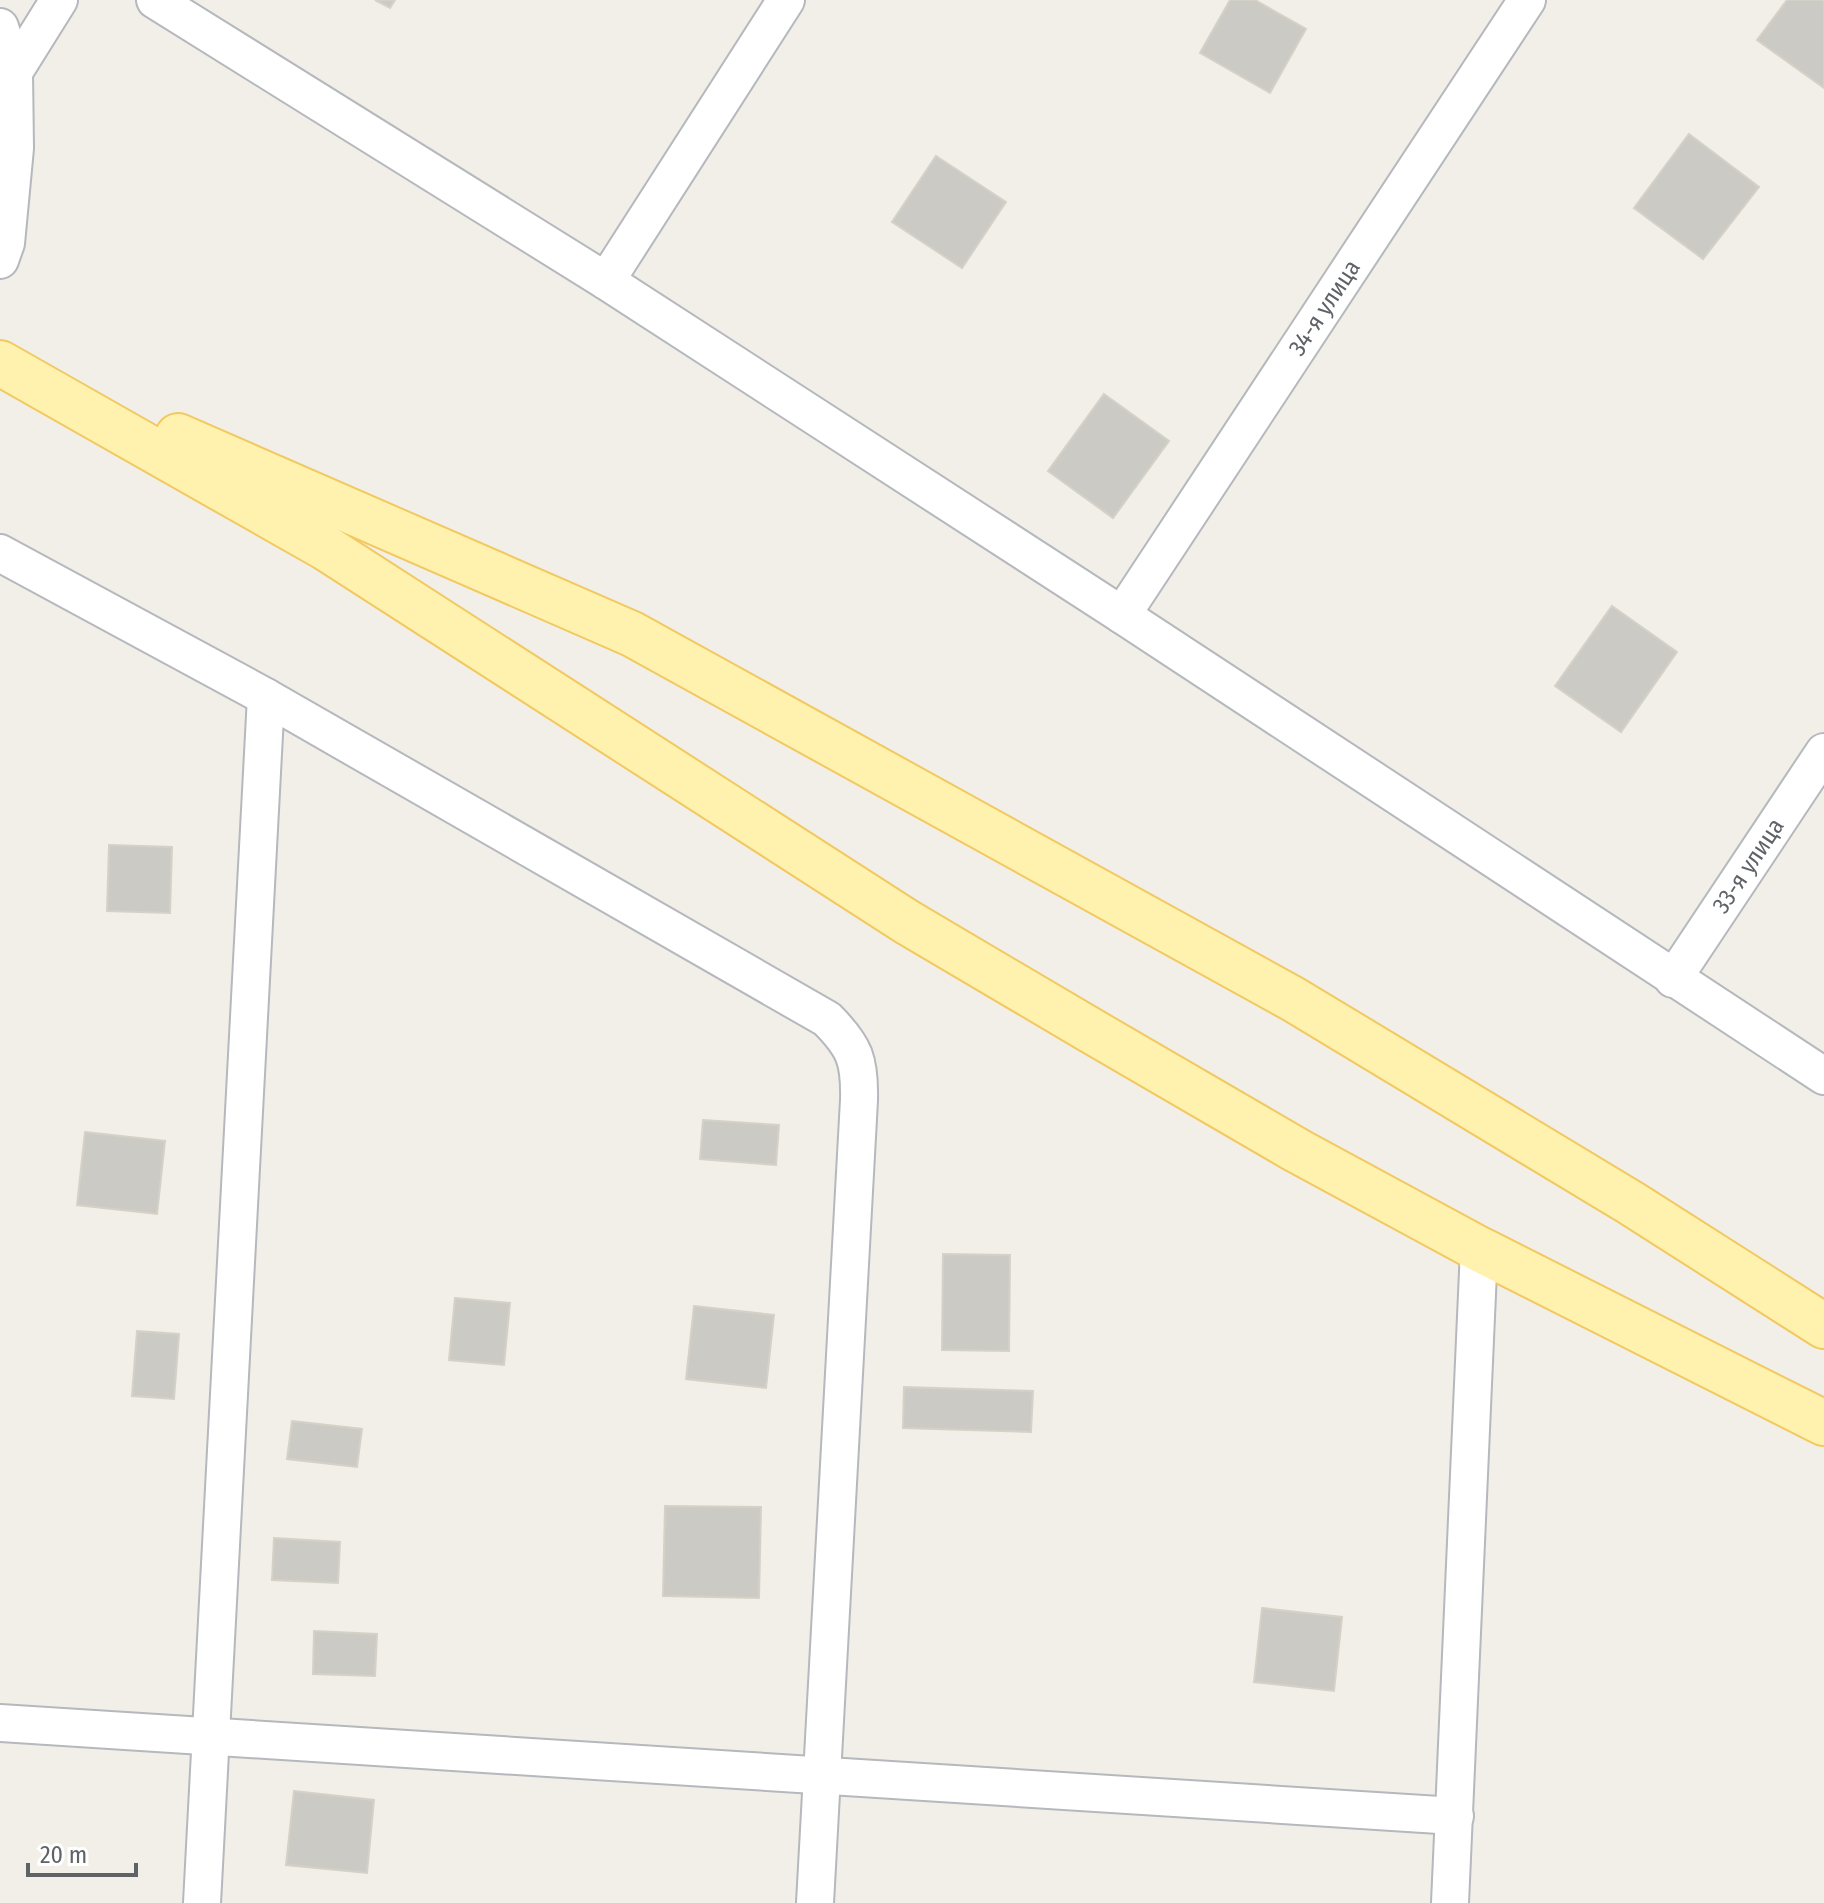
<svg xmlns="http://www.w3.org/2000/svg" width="1824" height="1903" font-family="'Fira Sans Condensed',sans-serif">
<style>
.building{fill:#cccac5;stroke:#d6d1c6;stroke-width:2}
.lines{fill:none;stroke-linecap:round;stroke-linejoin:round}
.street-casing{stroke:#b5b8bc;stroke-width:40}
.primary-casing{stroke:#f2c960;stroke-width:48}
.street{stroke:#fff;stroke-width:36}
.primary{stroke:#fff2af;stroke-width:44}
.labels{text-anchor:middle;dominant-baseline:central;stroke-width:6;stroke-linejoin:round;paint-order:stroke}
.street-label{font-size:24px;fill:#5f6368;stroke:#fff}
</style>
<rect width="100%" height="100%" fill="#f1efe8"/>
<g class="building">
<polygon points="375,0 395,0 390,8"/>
<polygon points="1230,0 1255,0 1306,29 1270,93 1200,53"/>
<polygon points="1787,0 1824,0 1824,88 1757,40"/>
<polygon points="1689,134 1759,187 1703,259 1634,208"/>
<polygon points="936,156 1006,202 962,268 892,222"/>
<polygon points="1104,394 1169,441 1113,518 1048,471"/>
<polygon points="1612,606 1677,652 1621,732 1555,686"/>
<polygon points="109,845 172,847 170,913 107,911"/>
<polygon points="703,1120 779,1125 776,1165 700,1159"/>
<polygon points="85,1132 165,1141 157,1214 77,1205"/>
<polygon points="943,1254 1010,1255 1009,1351 942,1350"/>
<polygon points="455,1298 510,1303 504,1365 449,1360"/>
<polygon points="694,1306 774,1315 766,1388 686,1379"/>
<polygon points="137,1331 179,1334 174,1399 132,1396"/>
<polygon points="904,1387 1033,1391 1031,1432 903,1428"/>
<polygon points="292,1421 362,1429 357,1467 287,1459"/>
<polygon points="665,1506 761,1507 759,1598 663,1596"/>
<polygon points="274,1538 340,1542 338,1583 272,1580"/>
<polygon points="1262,1608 1342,1617 1334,1691 1254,1682"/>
<polygon points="314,1631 377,1634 375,1676 313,1674"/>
<polygon points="294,1791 374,1800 367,1873 286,1865"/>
</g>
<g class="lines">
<defs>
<g id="street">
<polyline points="155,0 606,281 1122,615 1824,1076"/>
<polyline points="0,27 14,72"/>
<polyline points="0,260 6,243 15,148 14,72 59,0"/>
<polyline points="606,281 786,0"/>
<path d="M0,553L266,697L827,1019C855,1047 860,1061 859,1100L815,1903"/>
<path id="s1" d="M1122,615L1527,0"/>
<path id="s2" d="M1673,979L1824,752"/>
<polyline points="0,1723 1455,1816"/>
<polyline points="202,1903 266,697"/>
<polyline points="1450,1903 1479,1249"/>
</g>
<g id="primary">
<polyline points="0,363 326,548 907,922 1090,1030 1298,1151 1479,1249 1824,1423"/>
<polyline points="178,436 632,634 1293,999 1631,1203 1824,1326"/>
</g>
</defs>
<use href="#street" class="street-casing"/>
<use href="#primary" class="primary-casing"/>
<use href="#street" class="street"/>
<use href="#primary" class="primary"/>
</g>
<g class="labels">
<g class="street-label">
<text stroke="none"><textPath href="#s1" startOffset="368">34-я улица</textPath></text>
<text stroke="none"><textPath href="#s2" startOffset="136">33-я улица</textPath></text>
</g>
</g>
<path d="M28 1863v12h108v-12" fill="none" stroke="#5f6368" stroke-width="4"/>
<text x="40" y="1863" font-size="24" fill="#5f6368" stroke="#ffffff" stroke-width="6" paint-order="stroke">20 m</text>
</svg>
